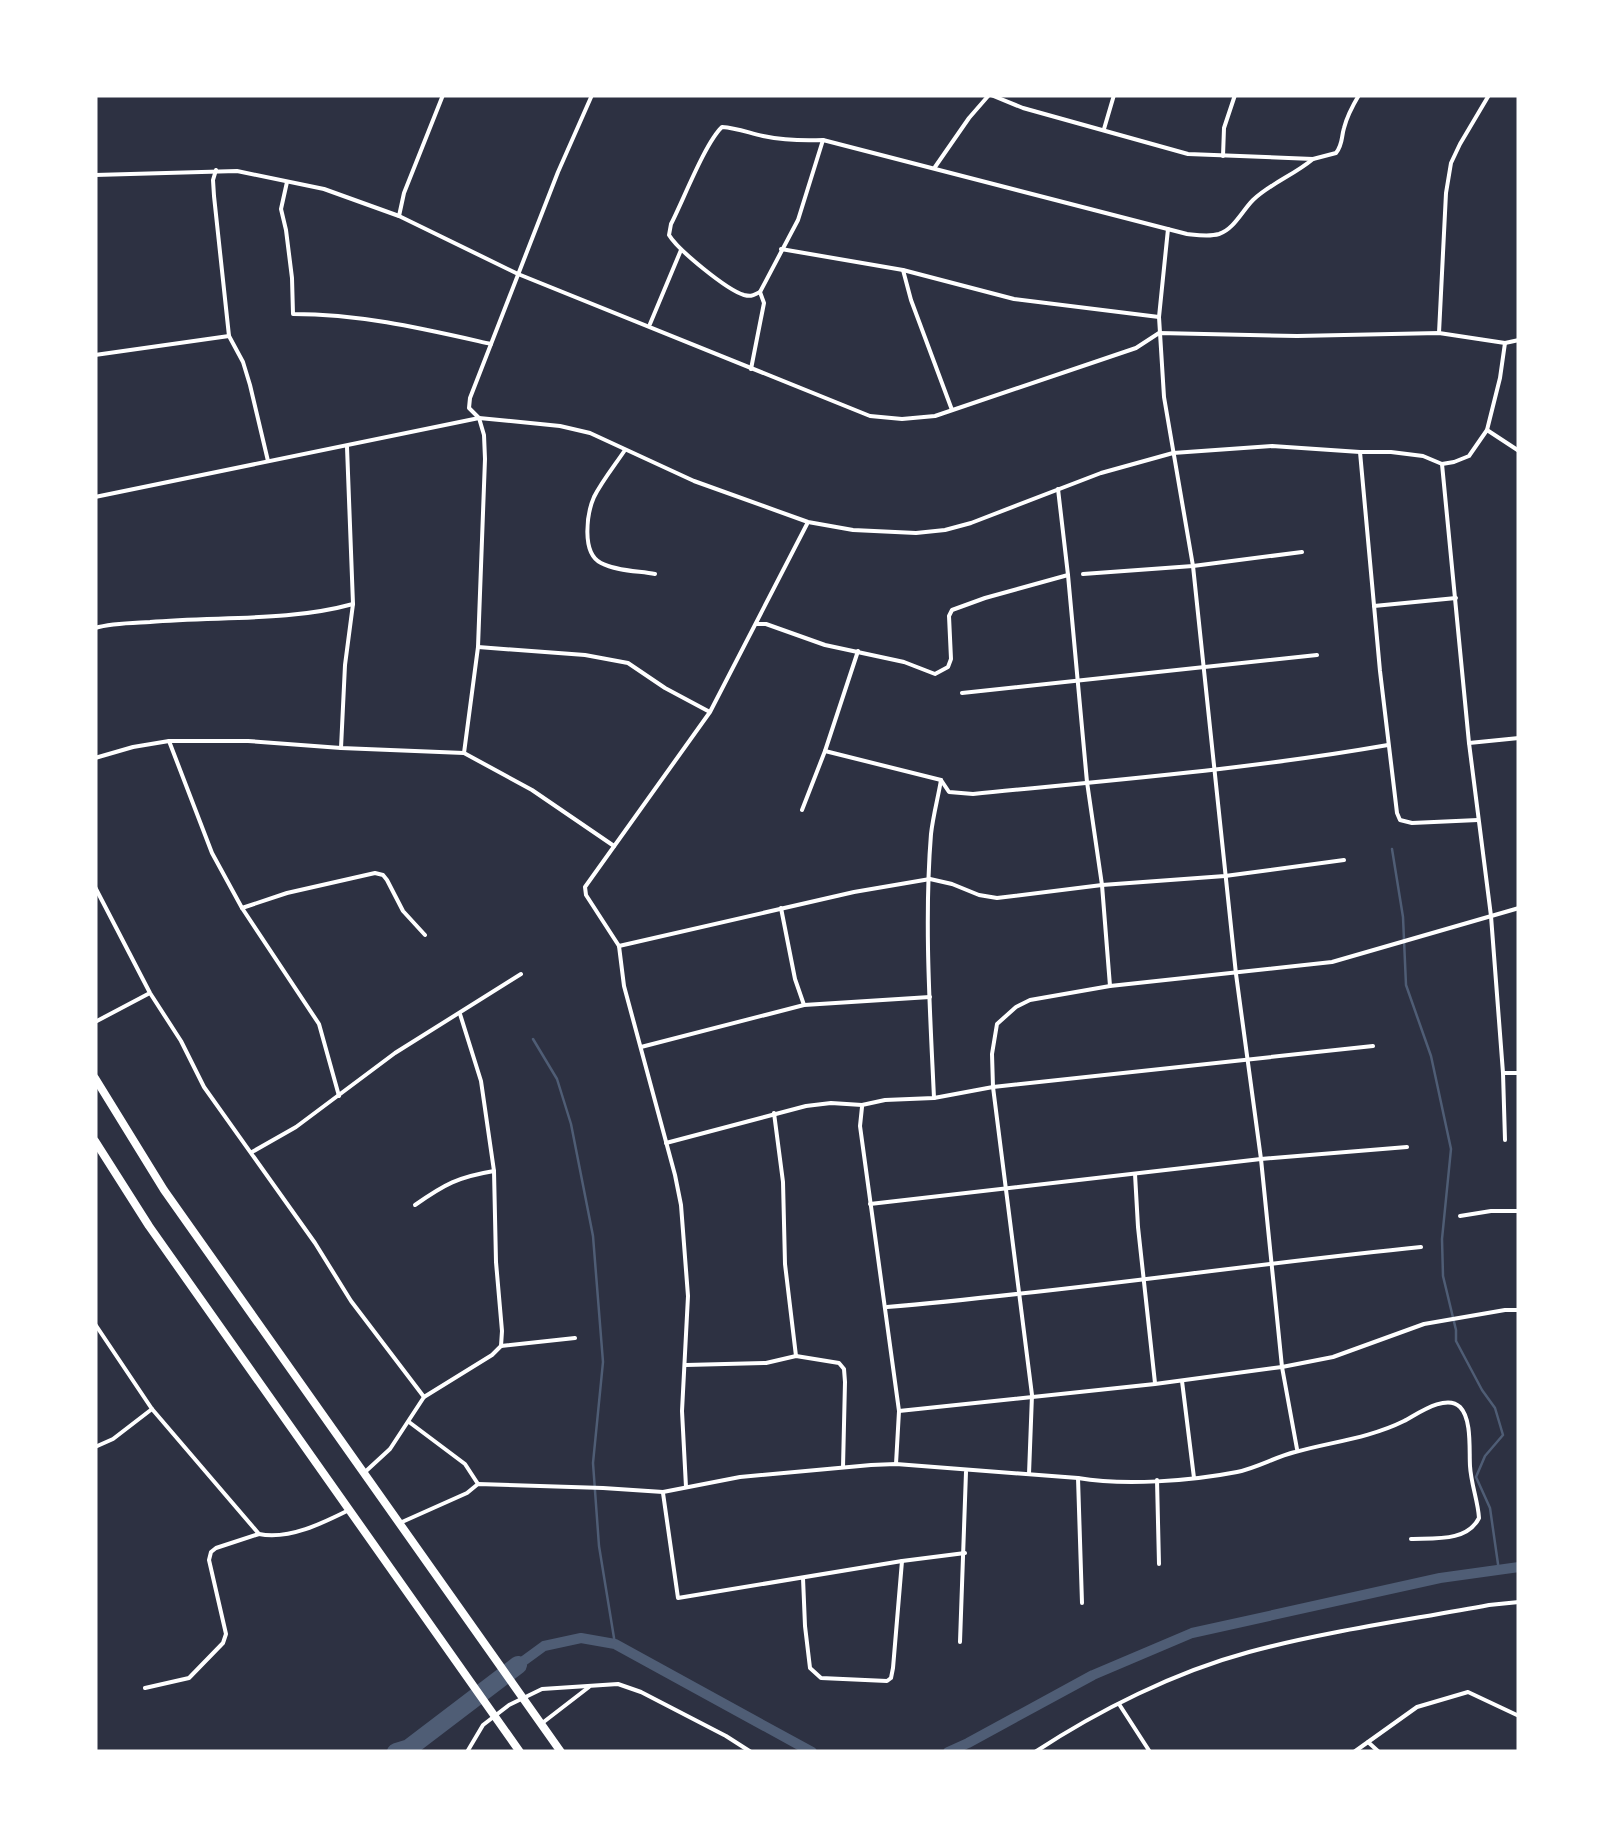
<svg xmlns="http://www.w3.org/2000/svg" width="1614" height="1847" font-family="Overpass,sans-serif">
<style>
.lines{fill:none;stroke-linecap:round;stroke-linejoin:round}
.stream{stroke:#4f5d75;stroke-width:2.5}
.canal{stroke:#4f5d75;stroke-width:10}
.river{stroke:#4f5d75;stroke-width:18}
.minor{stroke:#fff;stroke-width:4}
.motorway{stroke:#fff;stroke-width:8}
</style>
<rect width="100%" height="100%" fill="#2d3142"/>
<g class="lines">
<g class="stream">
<polyline points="1392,849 1403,917 1406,985 1431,1056 1451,1149 1442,1239 1443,1276 1456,1330 1456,1341 1482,1390 1495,1408 1503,1435 1485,1456 1476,1477 1490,1508 1499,1571"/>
<polyline points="533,1039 557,1079 571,1124 593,1236 603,1362 593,1463 599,1546 615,1644"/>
</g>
<g class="canal">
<polyline points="518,1665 544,1646 581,1638 615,1644 812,1752"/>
<polyline points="948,1752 968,1743 1093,1675 1192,1633 1440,1578 1519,1567"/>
</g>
<polyline class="river" points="396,1752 409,1748 518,1665"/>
<g class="minor">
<path d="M991,95L1023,108L1188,154L1313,159L1336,153C1343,144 1341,138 1344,128C1347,116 1353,105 1359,95"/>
<polyline points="1104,129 1114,95"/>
<polyline points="1223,156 1224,128 1235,95"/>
<polyline points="935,167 969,118 989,95"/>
<polyline points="216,170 213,180 214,196 229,336 243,362 250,385 268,461"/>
<polyline points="95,175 237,171 324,189 399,216 518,274 870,416 902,419 935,416 1136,348 1159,333 1297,336 1439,333 1505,343"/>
<path d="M287,182L281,209L286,230L292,278L293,314C362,314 424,329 491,344"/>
<polyline points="399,216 404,193 443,95"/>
<polyline points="1168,229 1159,317 1164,397 1193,566 1236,974 1261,1159 1282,1367 1297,1449"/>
<polyline points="781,249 903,270 1014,299 1159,317"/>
<polyline points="903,270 911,300 952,410"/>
<path d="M760,292C753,295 752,297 744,295C727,290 678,250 669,235L671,224C683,201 705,143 722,127C737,128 749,133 763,136C783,140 802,141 823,140L1187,234C1197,235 1209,237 1219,234C1234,229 1242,211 1253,200C1271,183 1294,175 1313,159"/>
<polyline points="650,324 681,250"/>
<polyline points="1439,333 1446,193 1451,163 1460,144 1489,95"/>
<polyline points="95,355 229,336"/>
<polyline points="751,369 764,303 760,292 798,220 823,140"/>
<polyline points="1487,430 1519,451"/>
<path d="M625,450C615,465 602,481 594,497C587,513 581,553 601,563C616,571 639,571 655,574"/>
<polyline points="1360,452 1380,671 1397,813 1400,820 1412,823 1478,820"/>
<polyline points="1442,464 1469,743 1491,916 1503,1073 1505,1140"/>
<polyline points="1058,489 1068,575 1087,782 1102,885 1110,986"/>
<polyline points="95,497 479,418 560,426 590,433 694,481 808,522 853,530 916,533 945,530 971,523 1101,473 1173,453 1272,446 1360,452 1391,452 1423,456 1442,464 1454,462 1469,456 1487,430 1500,378 1505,343 1519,340"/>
<polyline points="1083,574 1193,566 1302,552"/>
<polyline points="1374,606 1456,598"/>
<polyline points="757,624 766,624 825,645 904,662 935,674 948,667 951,659 949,616 952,610 985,598 1068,575"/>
<path d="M95,628C112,623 132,623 150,622C217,616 288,622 353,604"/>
<polyline points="478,647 585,655 628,663 665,688 708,711"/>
<polyline points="962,693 1317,655"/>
<polyline points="169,741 212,853 242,908 319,1024 339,1096"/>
<polyline points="1469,743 1519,738"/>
<polyline points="341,748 345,665 353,604 347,447"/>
<path d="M825,751L941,780L949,792L973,794C1112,780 1251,769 1388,745"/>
<polyline points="464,753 478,647 485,459 484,435 479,418 469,408 470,398 558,172 592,95"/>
<polyline points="95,758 133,747 169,741 248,741 341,748 464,753 532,790 614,846"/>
<polyline points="802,810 825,751 858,651"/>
<polyline points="95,887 150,993 181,1041 204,1087 315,1243 351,1301 424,1397"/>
<polyline points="242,908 287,893 375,873 383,875 387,880 403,911 425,935"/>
<polyline points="781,908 795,979 804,1005"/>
<polyline points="619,946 854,892 930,879 952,884 979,895 997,898 1102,885 1225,876 1344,860"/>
<polyline points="460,1014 481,1081 494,1171 496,1262 502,1331 501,1346"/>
<polyline points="95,1022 148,994"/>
<polyline points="641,1047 804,1005 930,997"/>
<polyline points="1503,1073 1519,1073"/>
<path d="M934,1098C930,1011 924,921 931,834C933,816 938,798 941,780"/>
<polyline points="862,1107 860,1126 899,1411 896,1464"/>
<polyline points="774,1113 783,1182 785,1264 796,1356"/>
<polyline points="666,1143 806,1106 831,1103 862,1105 885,1100 934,1098 993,1087 1373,1046"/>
<polyline points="252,1152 296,1127 395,1053 521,974"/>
<polyline points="1135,1174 1138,1227 1155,1383"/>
<polyline points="870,1204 1261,1159 1407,1147"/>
<path d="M415,1205C445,1184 458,1177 494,1171"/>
<polyline points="1460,1216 1491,1211 1519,1211"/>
<path d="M887,1307C1065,1292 1242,1265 1421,1247"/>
<path d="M95,1324L152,1409L259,1534C289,1540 323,1523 349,1510"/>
<polyline points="686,1365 766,1363 796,1356 839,1363 844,1369 845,1382 843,1467"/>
<polyline points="1182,1381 1194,1478"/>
<polyline points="899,1411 1155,1384 1282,1367 1333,1357 1424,1324 1505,1310 1519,1310"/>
<polyline points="409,1422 465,1464 478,1484"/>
<polyline points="95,1447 113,1439 152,1409"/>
<polyline points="365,1472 390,1449 424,1397 492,1355 501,1346 575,1338"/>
<polyline points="1029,1474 1032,1395 993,1087 992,1054 997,1024 1016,1007 1030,1000 1110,986 1332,962 1519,908"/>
<polyline points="1078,1478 1082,1603"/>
<polyline points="1157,1480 1159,1564"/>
<polyline points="686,1487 682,1411 688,1296 681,1205 675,1175 624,986 619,946 586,895 585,887 710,712 807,524"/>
<polyline points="663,1493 678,1598 902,1561 965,1553"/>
<path d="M402,1522L467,1493L478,1484L603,1488L663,1492L740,1477L871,1465L896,1464L1078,1478C1124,1486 1191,1481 1237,1472C1257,1468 1275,1457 1295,1452C1331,1442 1370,1438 1404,1421C1416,1415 1446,1393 1460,1407C1472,1419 1469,1450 1470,1466C1471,1484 1478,1501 1479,1518C1467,1542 1434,1538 1411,1539"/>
<polyline points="803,1578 805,1626 810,1668 821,1678 887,1681 891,1678 893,1668 902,1561"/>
<polyline points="960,1642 966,1472"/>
<polyline points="145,1688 189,1678 223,1643 226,1634 209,1560 211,1552 216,1548 259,1534"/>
<polyline points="1119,1704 1150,1752"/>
<polyline points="541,1724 589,1687"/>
<polyline points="1368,1742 1379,1752"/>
<polyline points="467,1752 483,1725 509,1705 542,1689 618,1684 641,1692 726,1736 751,1752"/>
<path d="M1035,1752C1099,1710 1175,1672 1249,1652C1327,1631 1409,1620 1489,1605L1519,1602"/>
<polyline points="1354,1752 1417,1707 1468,1692 1519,1716"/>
</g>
<g class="motorway">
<polyline points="95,1078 164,1190 561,1752"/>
<polyline points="95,1141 149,1226 520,1752"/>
</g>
</g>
<rect width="1614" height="1847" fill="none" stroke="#ffffff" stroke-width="195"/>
</svg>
